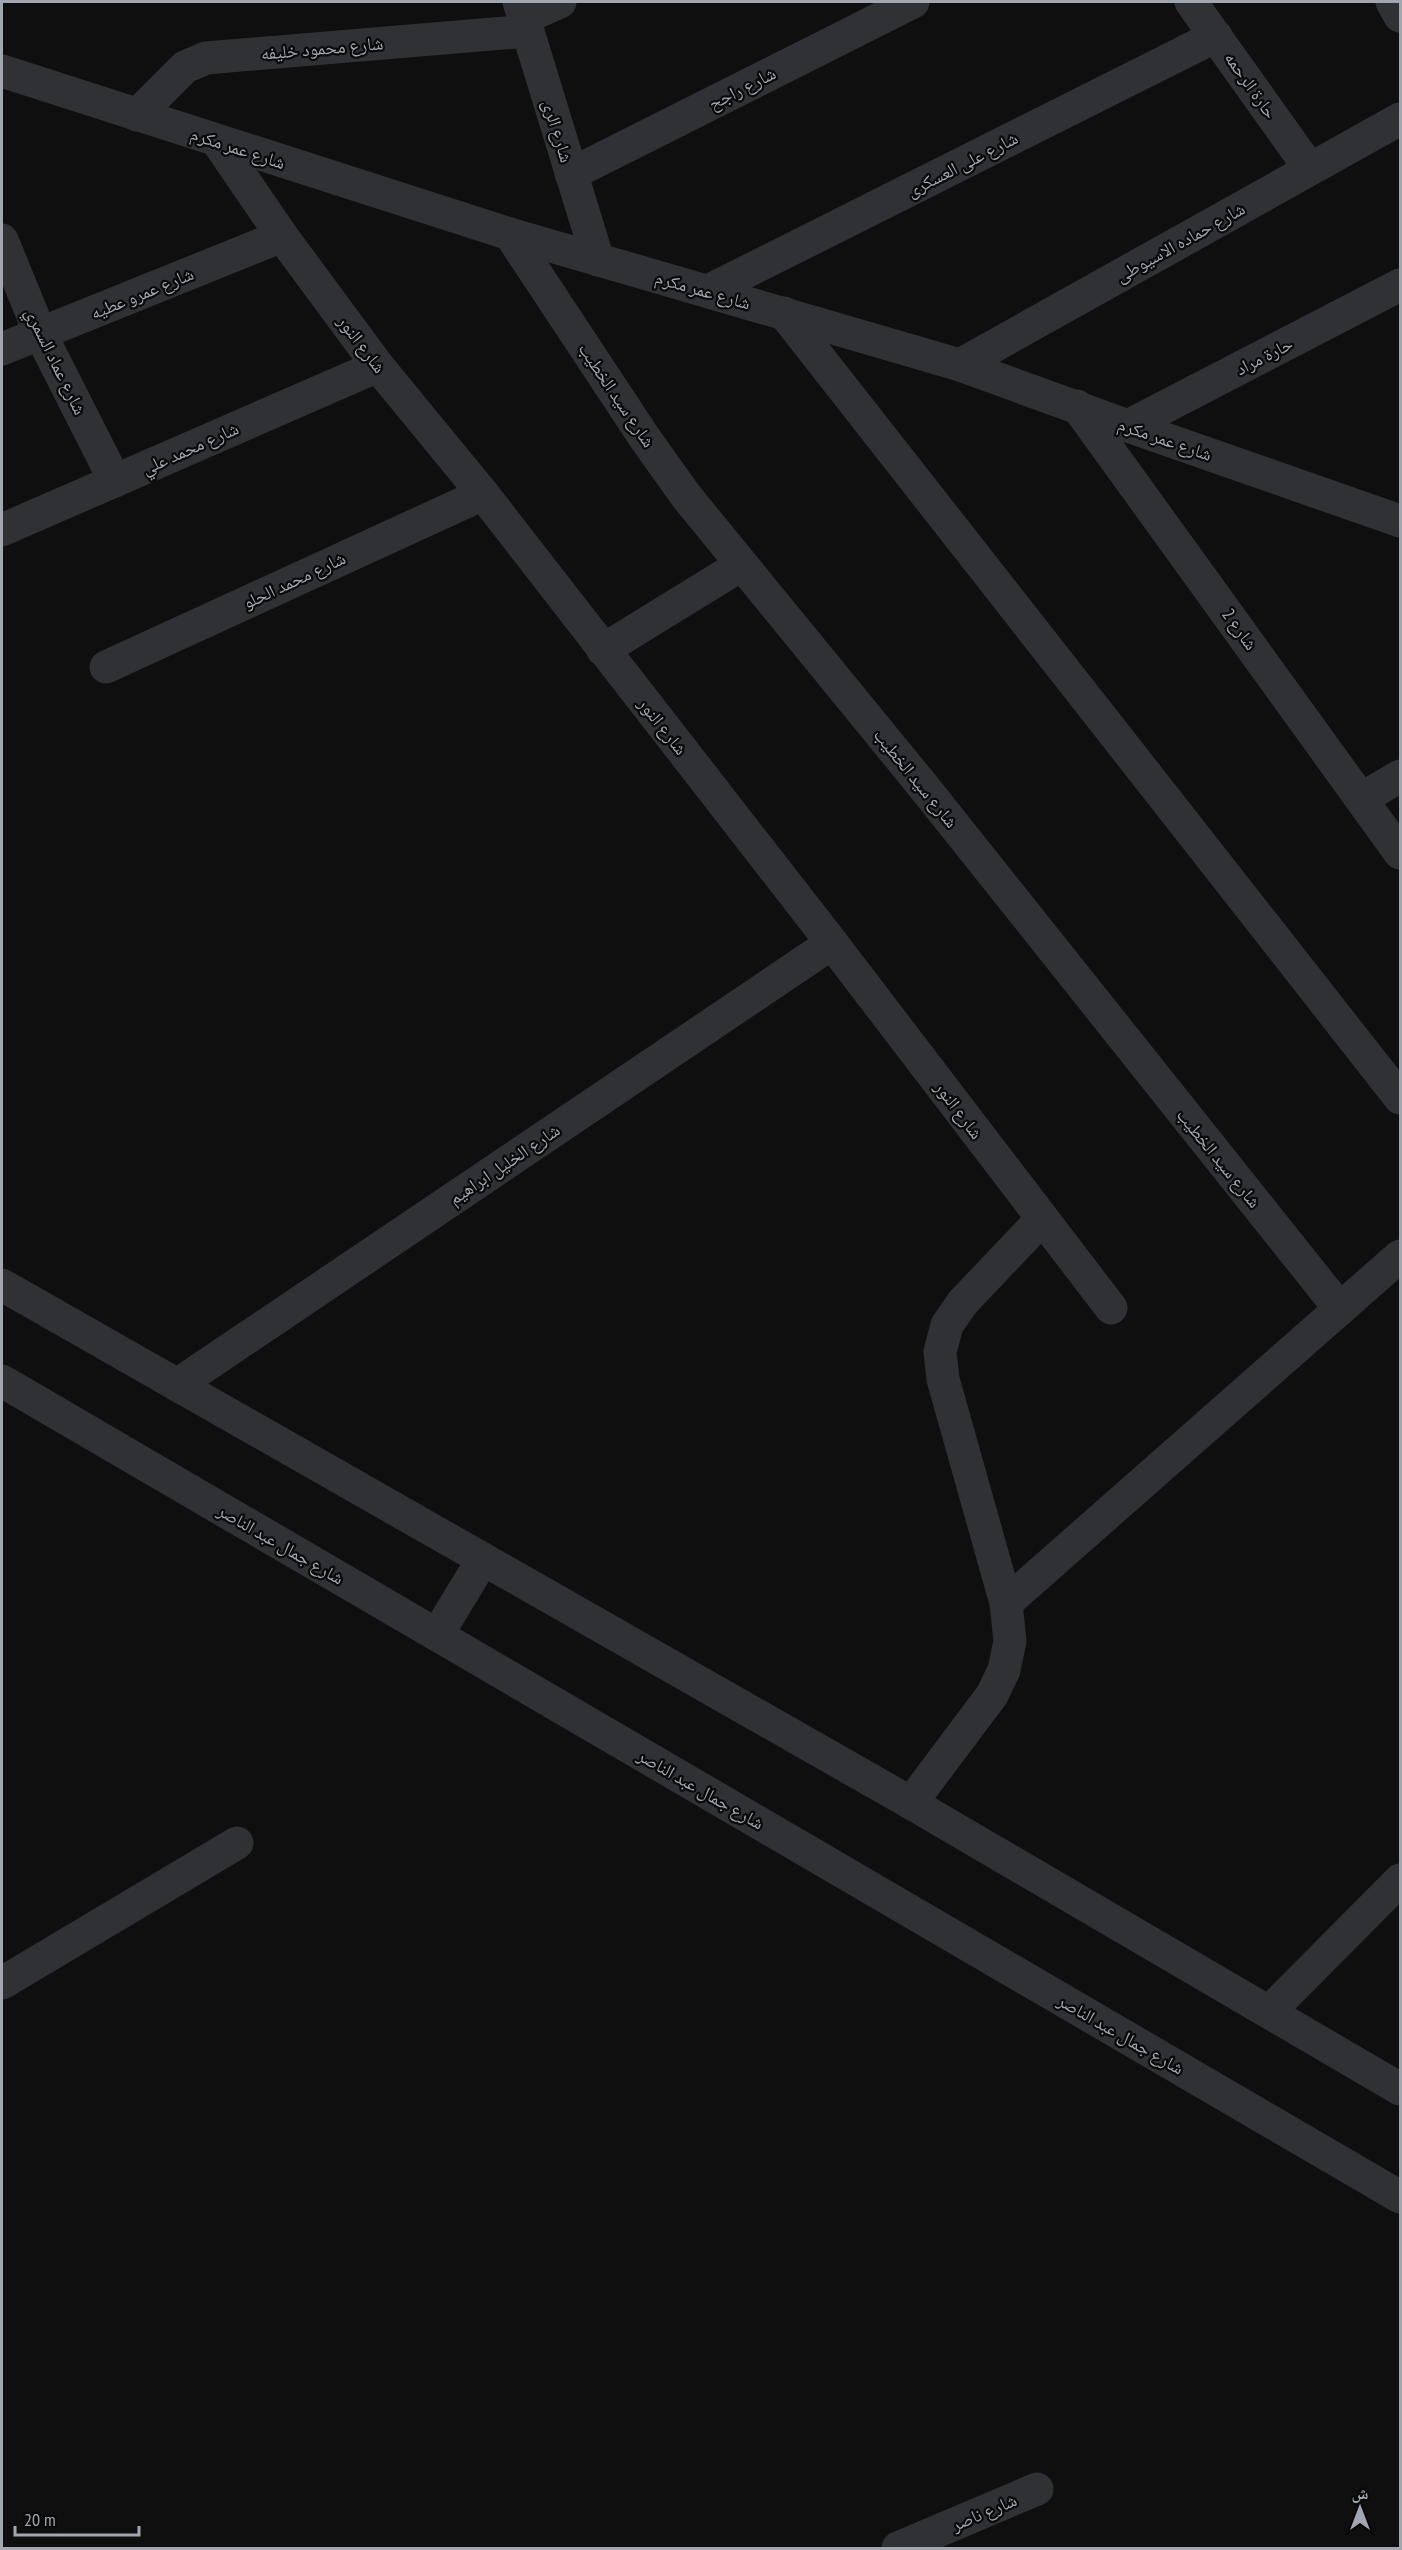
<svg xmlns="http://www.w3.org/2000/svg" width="1402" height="2550" font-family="'PT Sans Narrow','Noto Naskh Arabic',sans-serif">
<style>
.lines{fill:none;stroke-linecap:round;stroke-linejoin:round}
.minor{stroke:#303135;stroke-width:33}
.labels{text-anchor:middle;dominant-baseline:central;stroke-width:4.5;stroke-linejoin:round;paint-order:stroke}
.street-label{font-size:18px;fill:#a1a7b0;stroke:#0a0a0b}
</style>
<rect width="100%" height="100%" fill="#0f0f10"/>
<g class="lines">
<g class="minor">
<polyline points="519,2 598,260"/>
<polyline points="1191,2 1310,169"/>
<polyline points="1392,2 1400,16"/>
<polyline points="524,18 560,2"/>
<polyline points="2,71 510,234 960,365 1128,426 1400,521"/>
<polyline points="137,115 185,67 206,58 528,31"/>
<polyline points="217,141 282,236 378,366 483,494 832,943 1111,1308"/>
<polyline points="571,174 913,2"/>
<polyline points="510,234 644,437 686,496 923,786 1340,1309"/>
<polyline points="2,240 40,333 115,481"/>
<polyline points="708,291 1216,36"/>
<polyline points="784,313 1400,1098"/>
<polyline points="2,349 282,236"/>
<polyline points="960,365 1400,119"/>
<polyline points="1077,406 1400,853"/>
<polyline points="1128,426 1400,285"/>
<polyline points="2,530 378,366"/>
<polyline points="603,650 741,565"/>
<polyline points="106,667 483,494"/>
<polyline points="1363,798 1400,776"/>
<polyline points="2,1285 911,1803 1400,2089"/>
<polyline points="2,1381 1400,2197"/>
<polyline points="177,1385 832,943"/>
<polyline points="1006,1603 1400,1256"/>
<polyline points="437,1635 483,1559"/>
<polyline points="911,1803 992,1695 1004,1670 1010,1641 1006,1603 943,1379 940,1352 947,1325 963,1302 1042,1219"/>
<polyline points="2,1983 237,1843"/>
<polyline points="1269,2012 1400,1880"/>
<polyline points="898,2548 1037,2489"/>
</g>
</g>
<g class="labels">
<g class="street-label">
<text transform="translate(322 48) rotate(-5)">شارع محمود خليفه</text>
<text transform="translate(1251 85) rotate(55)">حارة الرحمه</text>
<text transform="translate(742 88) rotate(-27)">شارع راجح</text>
<text transform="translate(558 131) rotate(73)">شارع الرى</text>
<text transform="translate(238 148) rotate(18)">شارع عمر مكرم</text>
<text transform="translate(962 164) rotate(-27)">شارع على العسكرى</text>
<text transform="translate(1180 242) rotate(-29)">شارع حماده الاسيوطى</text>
<text transform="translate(703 290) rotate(16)">شارع عمر مكرم</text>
<text transform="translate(142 293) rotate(-22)">شارع عمرو عطيه</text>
<text transform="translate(362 344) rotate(53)">شارع النور</text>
<text transform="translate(1264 356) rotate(-27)">حارة مراد</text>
<text transform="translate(56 361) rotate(64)">شارع عماد السمري</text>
<text transform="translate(617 395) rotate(56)">شارع سيد الخطيب</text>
<text transform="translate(1165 439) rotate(19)">شارع عمر مكرم</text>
<text transform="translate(190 448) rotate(-24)">شارع محمد علي</text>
<text transform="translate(294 580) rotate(-25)">شارع محمد الحلو</text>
<text transform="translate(1240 629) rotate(54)">شارع 2</text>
<text transform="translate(663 726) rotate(52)">شارع النور</text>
<text transform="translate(916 778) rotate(51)">شارع سيد الخطيب</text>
<text transform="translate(959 1110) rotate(53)">شارع النور</text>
<text transform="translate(1219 1158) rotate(51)">شارع سيد الخطيب</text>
<text transform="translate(504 1164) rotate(-34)">شارع الخليل ابراهيم</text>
<text transform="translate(281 1544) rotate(30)">شارع جمال عبد الناصر</text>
<text transform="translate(701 1789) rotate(30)">شارع جمال عبد الناصر</text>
<text transform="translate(1121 2034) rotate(30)">شارع جمال عبد الناصر</text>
<text transform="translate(984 2512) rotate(-23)">شارع ناصر</text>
</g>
</g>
<rect width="1402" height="2550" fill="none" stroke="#a1a7b0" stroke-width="6"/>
<g transform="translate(1360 2508)" stroke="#0a0a0b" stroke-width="4.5" paint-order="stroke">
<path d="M0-4.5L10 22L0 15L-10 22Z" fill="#a1a7b0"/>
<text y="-9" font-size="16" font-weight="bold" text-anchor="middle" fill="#a1a7b0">ش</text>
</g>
<path d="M15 2526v9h124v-9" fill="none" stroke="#a1a7b0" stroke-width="3"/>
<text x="24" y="2526" font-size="18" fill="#a1a7b0" stroke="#0a0a0b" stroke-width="4.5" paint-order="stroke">20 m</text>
</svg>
